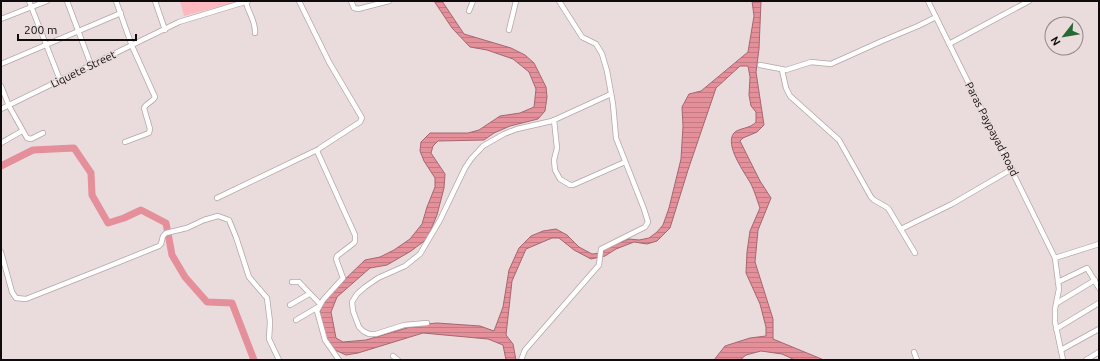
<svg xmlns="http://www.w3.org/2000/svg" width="1100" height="361" font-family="Ubuntu,sans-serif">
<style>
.grass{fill:#feb8c0}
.water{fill:url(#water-rules);stroke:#a4676f}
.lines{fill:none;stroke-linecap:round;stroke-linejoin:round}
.river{stroke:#e48f9a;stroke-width:7}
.minor-casing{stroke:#b4a6a7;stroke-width:6}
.minor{stroke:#fff;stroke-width:4.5}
.labels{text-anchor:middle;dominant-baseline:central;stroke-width:3;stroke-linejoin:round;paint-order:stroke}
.street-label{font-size:11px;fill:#0f0a0b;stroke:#eadbdc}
</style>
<defs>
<pattern id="water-rules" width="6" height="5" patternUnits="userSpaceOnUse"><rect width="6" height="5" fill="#e48f9a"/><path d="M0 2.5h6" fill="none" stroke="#c27a83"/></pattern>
</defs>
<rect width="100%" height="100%" fill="#eadbdc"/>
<polygon class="grass" points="180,1 240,1 184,16"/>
<path class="water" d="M434,1H442L464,34L511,48L525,55L534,63L546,87L547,97L545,111L538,119L510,126L494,133L484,140L438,141L433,146L431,153L445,174L444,188L437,215L427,239L411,251L387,265L370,268L337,297L331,312L336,338L343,342L366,340L417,325L437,323L480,326L494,331L503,307L509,270L519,248L531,236L543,231L556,229L567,235L579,247L592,254L602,253L608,247L629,239L639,240L649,238L657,232L663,225L669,208L681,159L683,126L682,107L689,94L701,91L748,52L754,16L752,1H761L759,49L756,72L764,125L757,132L743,138L740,141L760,181L771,198L758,230L755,262L773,319V339L824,360H795L782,354L761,351L746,355L740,360H714L725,346L750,338L766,336V327L760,304L746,273L747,252L750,231L760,208C757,200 755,192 751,184C745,173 724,145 734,133C738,128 750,129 756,122V112L751,106L749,95L750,77L748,66H740L716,88L688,170L670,228L657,241L647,244L634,242L616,249L605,256L591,259L574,250L559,238H552L526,249L512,281L506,335L513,344L516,360H506L503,345L488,339L423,333L358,353L346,355L335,350L328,342L323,330L319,315L322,305L337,287L365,260L380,257L394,250L410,239L422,224L427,207L435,187V178L424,161L420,151L421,142L430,133H468L479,130L500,116L520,113L534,107L536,89L529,72L513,59L487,50L470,47L452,28Z"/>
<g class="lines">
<polyline class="river" points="1,166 33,150 74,148 91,173 92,195 108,223 124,218 141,210 166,223 172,255 185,277 207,302 232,303 254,360"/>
<defs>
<g id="minor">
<polyline points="29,1 60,80"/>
<polyline points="67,1 91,65"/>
<path d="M116,1L132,46L155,97C153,102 146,103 144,108L150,129L149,133L125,142"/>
<polyline points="155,1 165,30"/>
<polyline points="299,1 329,62 362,118 360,122 320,148 317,151 355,235 355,241 354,243 337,256 336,259 343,278 323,300 317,311 325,340 339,360"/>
<polyline points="351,1 354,8 358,9 389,1"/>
<polyline points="928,1 1055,258 1059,289 1055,309 1055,322 1063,360"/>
<path d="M246,2C248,12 256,22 255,33"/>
<polyline points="469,11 473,1"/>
<polyline points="1,19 47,1"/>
<polyline points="509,30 516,1"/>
<polyline points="949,44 1029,1"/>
<polyline points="1,64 121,13"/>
<polyline points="760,65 786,70 811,62 831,64 882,41 918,26 936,17"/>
<polyline points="782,70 786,88 790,96 839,140 871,197 874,200 888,208 915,253"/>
<polyline points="1,86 9,106 27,138 31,139 43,133"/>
<polyline points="1,109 179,22 248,1"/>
<polyline points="554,120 557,148 554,160 555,170 560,179 570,185 573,185 625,162"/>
<polyline points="1,143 22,131"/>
<polyline points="217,198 317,150"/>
<polyline points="901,229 952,204 1012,169"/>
<polyline points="1,252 12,292 16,298 26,299 102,269 159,246 161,244 163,236 166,233 187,228 204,220 218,216 229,220 236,237 249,277 267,298 270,322 269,339 279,360"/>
<polyline points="1055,258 1099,244"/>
<polyline points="292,282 299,282 320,304"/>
<polyline points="1058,282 1087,268 1099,288"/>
<polyline points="1057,303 1095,280"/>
<polyline points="290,305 309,294"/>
<polyline points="296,320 318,307"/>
<polyline points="427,323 404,325 376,334 369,334 363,331 359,327 353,311 352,302 357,294 365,287 378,278 405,266 420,254 440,220 465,168 471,159 483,146 504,134 517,129 552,121 611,94"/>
<polyline points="1056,329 1099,303"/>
<polyline points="1061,350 1099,329"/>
<polyline points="914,352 917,360"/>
<polyline points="393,356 398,360"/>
<polyline points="521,360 525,350 599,265 601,249 645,227 648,222 644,209 616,138 613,104 607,71 602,54 596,44 582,37 559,1"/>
<polyline points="1086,360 1099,352"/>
</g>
</defs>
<use href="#minor" class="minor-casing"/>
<use href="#minor" class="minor"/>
</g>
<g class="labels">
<g class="street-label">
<text transform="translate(83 69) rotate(-26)">Liquete Street</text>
<text transform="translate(992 129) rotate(63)">Paras Paypayad Road</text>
</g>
</g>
<rect width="1100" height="361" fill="none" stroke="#0f0a0b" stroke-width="4"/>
<g transform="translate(1064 36) rotate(239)"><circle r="19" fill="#eadbdc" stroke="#928788"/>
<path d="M0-3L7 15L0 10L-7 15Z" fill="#266933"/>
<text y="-6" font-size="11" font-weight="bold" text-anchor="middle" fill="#0f0a0b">N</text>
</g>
<path d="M18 34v6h118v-6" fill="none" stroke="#0f0a0b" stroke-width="2"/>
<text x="24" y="34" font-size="12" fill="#0f0a0b" stroke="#eadbdc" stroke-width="3" paint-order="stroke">200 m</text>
</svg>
